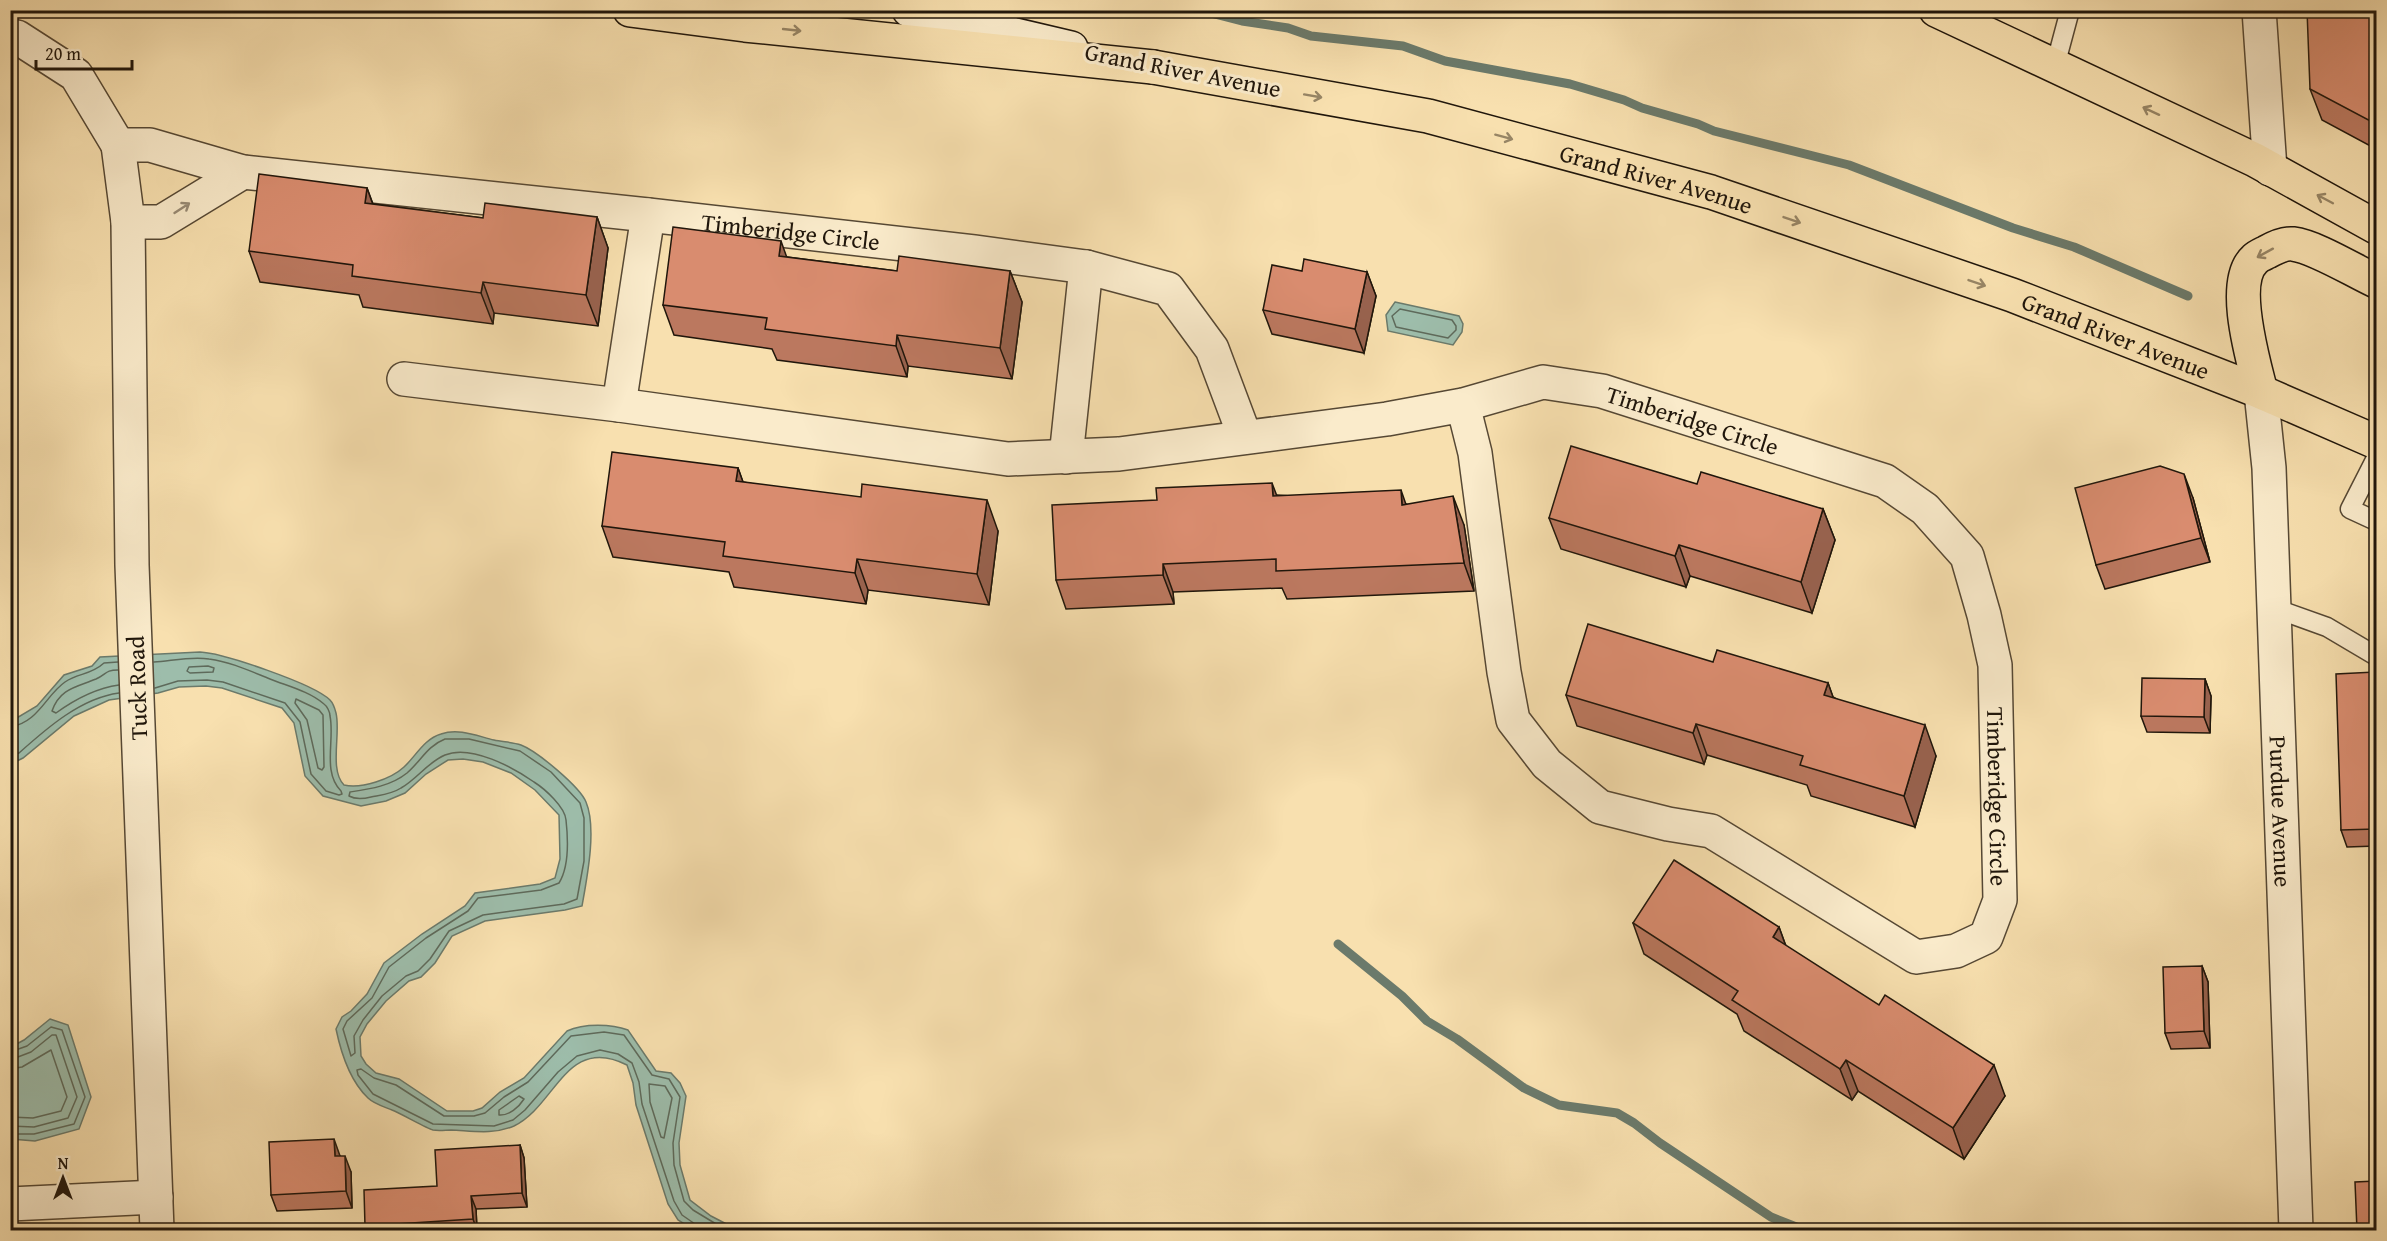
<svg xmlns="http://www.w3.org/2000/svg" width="2387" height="1241" font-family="'Gentium Book Plus',serif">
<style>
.water{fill:#9dbdab;stroke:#6b7a6b;stroke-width:1.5}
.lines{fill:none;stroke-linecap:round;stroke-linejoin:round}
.shore{stroke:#5e6a5b;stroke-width:1.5}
.stream{stroke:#6b7a6b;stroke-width:9}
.service-casing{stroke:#564834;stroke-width:21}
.minor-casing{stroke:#564834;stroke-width:36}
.tertiary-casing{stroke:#564834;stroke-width:36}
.secondary-casing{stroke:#20160b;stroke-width:36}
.trunk-casing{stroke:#20160b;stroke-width:36}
.motorway-casing{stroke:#20160b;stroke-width:36}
.service{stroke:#faebcb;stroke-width:18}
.minor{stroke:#faebcb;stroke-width:33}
.tertiary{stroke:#faebcb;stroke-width:33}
.secondary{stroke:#faebcb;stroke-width:33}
.trunk{stroke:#f8e0af;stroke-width:33}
.motorway{stroke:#f8e0af;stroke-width:33}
.wall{fill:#bb785f;stroke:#20160b;stroke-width:1.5}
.shaded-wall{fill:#98624e;stroke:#20160b;stroke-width:1.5}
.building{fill:#d98c6f;stroke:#20160b;stroke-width:1.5}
.oneway{stroke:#978565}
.oneway2{stroke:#988b75}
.labels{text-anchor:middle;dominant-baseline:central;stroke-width:6;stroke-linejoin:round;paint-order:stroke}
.street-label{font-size:24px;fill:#20160b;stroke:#faebcb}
</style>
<rect width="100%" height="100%" fill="#f8e0af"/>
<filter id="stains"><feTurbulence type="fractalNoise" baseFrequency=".00333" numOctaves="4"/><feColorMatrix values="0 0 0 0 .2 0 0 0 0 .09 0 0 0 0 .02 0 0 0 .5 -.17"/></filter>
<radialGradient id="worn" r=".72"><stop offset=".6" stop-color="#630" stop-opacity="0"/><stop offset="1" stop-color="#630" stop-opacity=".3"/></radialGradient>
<g class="water">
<polygon points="1395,302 1459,316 1463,324 1462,332 1453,345 1388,331 1386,315"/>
<path d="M200,652C223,653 314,684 330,700C333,703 335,709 336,713C341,733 329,770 344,785C362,789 391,779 404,767C416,756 424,739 441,734C459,728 477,736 494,740C503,742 513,742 521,745C537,751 580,787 586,802C597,828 587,878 582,906L565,910L485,921L452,936L435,963L421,977L409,981L386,1001L367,1024L360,1037L361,1056L366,1064L376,1073L399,1079L447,1111H473L482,1108L500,1092L524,1078L567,1031C584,1023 612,1024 628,1030L656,1071L671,1073L680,1083L686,1096L679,1143L680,1165L690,1200L711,1216L738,1230H694L678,1220L668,1204L636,1105L633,1083L627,1065C566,1034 556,1106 514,1126C493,1135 473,1131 451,1130C446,1130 439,1131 433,1130C426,1128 402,1114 392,1110C385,1107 374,1104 368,1098C350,1081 341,1053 336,1029L342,1017L351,1011L367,994L384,963L422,934L465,906L475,893L540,884L555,878L560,859L559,815L535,790L511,773L483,762L463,759L448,760L426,774L405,793L386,801L361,806L323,796L305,776L294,723L282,708L222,688L206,686L179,687L158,693L109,700L74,716L23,758L11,764L10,722L37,706L64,675L92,666L100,657Z"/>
<polygon points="50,1019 68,1025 91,1097 79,1129 35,1141 11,1139 11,1047 24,1040"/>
</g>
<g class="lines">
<g class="shore">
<polygon points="1400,309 1452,320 1456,326 1456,330 1448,338 1396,327 1392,316"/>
<path d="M154,662C171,661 191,656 209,659C231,662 250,671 270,679C287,686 309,691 324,704C327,706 330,712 330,716C335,740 322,772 341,791L342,794L339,795L326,791L311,774L300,722L285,703L223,682L207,680L178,681L155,688"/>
<polygon points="208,666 214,668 213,672 190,673 187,671 189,667"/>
<path d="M118,670C105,670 107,674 96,679C77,687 60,688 52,711L56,713C74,700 97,688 119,685"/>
<polygon points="296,699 319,710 323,715 324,767 322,770 318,768 307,720 295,703"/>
<path d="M10,727C38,723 46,695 65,682C78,673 91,675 104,663L118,662"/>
<path d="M445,739H469L520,751L551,772L580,803L584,818V861L577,899L564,904L483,915L449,931L430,959L418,971L406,976L382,996L363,1020L354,1036L355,1053L351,1056L343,1029L347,1021L372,998L389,967L426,938L468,911L478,898L541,890L559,883C569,867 568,838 566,820C565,807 545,789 534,782C514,768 471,744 445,755C428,762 417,779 401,788C392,794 381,795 371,797C363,799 356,800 349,796L350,792C370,789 391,786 407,773C421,761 427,746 445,739Z"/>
<path d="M10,757L19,753C47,728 81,698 119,693"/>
<polyline points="10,1052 27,1046 51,1027 62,1030 85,1097 74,1124 34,1134 10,1134"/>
<polyline points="10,1060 31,1052 52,1035 56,1035 77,1097 68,1118 34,1127 10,1126"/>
<polyline points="10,1069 22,1067 51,1050 67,1097 61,1111 33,1118 10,1117"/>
<polygon points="649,1084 665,1086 672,1098 664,1138 661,1137 650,1102"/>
<path d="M519,1096L524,1099C519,1107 509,1116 499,1115V1110Z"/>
<polyline points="696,1230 695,1224 682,1215 674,1201 642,1104 639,1082 632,1063 618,1054 600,1050 577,1056 558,1072 525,1110 513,1120 494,1126 433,1124 373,1094 358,1075 357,1070 361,1069 374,1078 396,1085 444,1116 474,1116 485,1113 504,1097 528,1082 571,1036 604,1032 624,1035 652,1075 669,1079 680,1097 673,1143 674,1165 684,1201 693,1210 726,1230"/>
</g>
<g class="stream">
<polyline points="1199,10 1242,21 1288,28 1311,36 1403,46 1445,61 1570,84 1624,100 1642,108 1698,124 1714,131 1849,165 2013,228 2074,247 2188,296"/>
<polyline points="1338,944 1402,996 1427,1021 1457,1039 1524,1088 1559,1105 1617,1113 1634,1123 1660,1143 1771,1217 1804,1230"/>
</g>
<defs>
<g id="service">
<polyline points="2055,66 2070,10"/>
<polyline points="2376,458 2350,509 2376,521"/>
<polyline points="2274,608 2327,627 2376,656"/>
</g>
<g id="minor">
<polyline points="2259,10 2270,169"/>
<polyline points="128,222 161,222 243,172"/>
<path id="s1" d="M404,379L619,405L1008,459L1119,454L1387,419L1463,405L1543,382L1602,391L1885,481L1925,509L1967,556L1984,615L1995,665L2000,900L1986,937L1956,951L1916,957L1711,831L1668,824L1600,807L1547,764L1513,720L1504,672L1475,453L1463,405"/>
<path id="s2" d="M2261,392L2269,468L2296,1230"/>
<polyline points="619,405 648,215"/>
<polyline points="1066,457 1086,267"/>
<polyline points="10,1204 156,1197"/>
<path id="s3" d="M157,1230L132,565L128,222L118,145H150L243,172L648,215L974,252L1086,267L1168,289L1212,349L1245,437"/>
</g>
<polyline id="tertiary" points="10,36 17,37 76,75 118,145"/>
<polyline id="secondary" points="909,10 1071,48"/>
<g id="trunk">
<polyline points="1936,10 2255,160 2376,227"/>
<path id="s4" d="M1153,67L1428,116L1711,192L2012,295L2261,392L2376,442"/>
<path d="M2261,392C2254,363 2229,282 2255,259C2258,256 2263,254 2267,252C2274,248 2284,243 2293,244C2316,247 2354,271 2376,281"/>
</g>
<polyline id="motorway" points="630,10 745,25 1153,67"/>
</defs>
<use href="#service" class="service-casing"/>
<use href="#minor" class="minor-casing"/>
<use href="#tertiary" class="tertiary-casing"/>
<use href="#secondary" class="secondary-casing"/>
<use href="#trunk" class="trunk-casing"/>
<use href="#motorway" class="motorway-casing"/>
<use href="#service" class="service"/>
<use href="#minor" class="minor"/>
<use href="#tertiary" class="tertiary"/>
<use href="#secondary" class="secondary"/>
<use href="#trunk" class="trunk"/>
<use href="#motorway" class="motorway"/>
</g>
<g class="wall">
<polygon points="2376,10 2376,149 2322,120 2310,89"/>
<polygon points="367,188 373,204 483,218 597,217 608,248 598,326 494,313 493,324 363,307 359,295 260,282 249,251"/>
<polygon points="787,257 897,271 1010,271 1022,302 1012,379 908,366 907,377 777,360 772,349 674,335 663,305"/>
<polygon points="1302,271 1367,272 1376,296 1364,353 1272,334 1263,310"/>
<polygon points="738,468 743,482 998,531 989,605 868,590 866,604 734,587 729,572 613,557 602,526"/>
<polygon points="1697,484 1823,509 1835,540 1812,613 1690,576 1686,587 1561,549 1549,518"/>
<polygon points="1277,495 1406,504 1464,525 1474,591 1287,599 1282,588 1173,592 1174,604 1066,609 1056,580"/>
<polygon points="2193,498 2210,562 2105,589 2096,565"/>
<polygon points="1713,662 1828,683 1833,697 1936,756 1915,827 1811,796 1807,785 1707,755 1704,764 1577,726 1566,695"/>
<polygon points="2376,677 2376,846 2347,847 2341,830"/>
<polygon points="2205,679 2211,696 2210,733 2147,732 2141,716"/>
<polygon points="1633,923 1779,927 1786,946 2005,1096 1964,1159 1858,1091 1852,1100 1744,1031 1737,1014 1644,954"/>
<polygon points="2202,966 2208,982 2210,1048 2171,1049 2165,1033"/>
<polygon points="520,1145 524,1158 527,1207 476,1209 477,1230 367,1230 365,1226"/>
<polygon points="340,1156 351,1172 352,1208 277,1211 271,1195"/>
</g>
<g class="shaded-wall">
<polygon points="367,188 378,219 365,203"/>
<polygon points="597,217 608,248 598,326 586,295"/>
<polygon points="781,241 792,272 779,256"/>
<polygon points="1010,271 1022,302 1012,379 1000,348"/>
<polygon points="1367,272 1376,296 1364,353 1355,329"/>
<polygon points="483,282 494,313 493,324 481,293"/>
<polygon points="897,335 908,366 907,377 896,346"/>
<polygon points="738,468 749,499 736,481"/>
<polygon points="2184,474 2193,498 2210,562 2201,538"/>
<polygon points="1272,483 1283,512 1273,496"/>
<polygon points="1401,490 1411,519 1402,505"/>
<polygon points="1453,496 1464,525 1474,591 1464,563"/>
<polygon points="987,500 998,531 989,605 977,574"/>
<polygon points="1823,509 1835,540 1812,613 1801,582"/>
<polygon points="1679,545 1690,576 1686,587 1675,556"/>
<polygon points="857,559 868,590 866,604 855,573"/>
<polygon points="1163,564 1173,592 1174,604 1163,575"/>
<polygon points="2375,672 2376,677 2376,725"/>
<polygon points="2205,679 2211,696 2210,733 2204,717"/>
<polygon points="1828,683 1839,714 1824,695"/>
<polygon points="1696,724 1707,755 1704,764 1693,733"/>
<polygon points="1925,725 1936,756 1915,827 1904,796"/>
<polygon points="1779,927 1790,958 1773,937"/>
<polygon points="2202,966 2208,982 2210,1048 2204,1031"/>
<polygon points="1846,1060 1858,1091 1852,1100 1840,1069"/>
<polygon points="1994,1065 2005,1096 1964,1159 1953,1128"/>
<polygon points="334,1139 340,1156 341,1173 335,1156"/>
<polygon points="520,1145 524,1158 527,1207 522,1193"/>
<polygon points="345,1156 351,1172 352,1208 346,1191"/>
<polygon points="471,1196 476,1209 477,1230 473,1219"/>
</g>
<g class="building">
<polygon points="2307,10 2376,10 2376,124 2310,89"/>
<polygon points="259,174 367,188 365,203 483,218 485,203 597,217 586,295 483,282 481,293 352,276 353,265 249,251"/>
<polygon points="673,227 781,241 779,256 897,271 899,256 1010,271 1000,348 897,335 896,346 765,329 767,318 663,305"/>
<polygon points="1304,259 1367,272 1355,329 1263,310 1272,265 1302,271"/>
<polygon points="1571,446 1697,484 1701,472 1823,509 1801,582 1679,545 1675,556 1549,518"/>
<polygon points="612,452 738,468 736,481 861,497 862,484 987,500 977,574 857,559 855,573 723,556 725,542 602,526"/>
<polygon points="2160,466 2184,474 2201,538 2096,565 2075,488"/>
<polygon points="1272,483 1273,496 1401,490 1402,505 1453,496 1464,563 1276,571 1276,559 1163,564 1163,575 1056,580 1052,505 1157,500 1156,488"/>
<polygon points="1588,624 1713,662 1717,650 1828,683 1824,695 1925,725 1904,796 1800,765 1803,756 1696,724 1693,733 1566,695"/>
<polygon points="2375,672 2376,725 2376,829 2341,830 2336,674"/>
<polygon points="2142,678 2205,679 2204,717 2141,716"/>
<polygon points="1674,860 1779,927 1773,937 1879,1005 1885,995 1994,1065 1953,1128 1846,1060 1840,1069 1732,1000 1738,991 1633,923"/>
<polygon points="2202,966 2204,1031 2165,1033 2163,967"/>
<polygon points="334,1139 335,1156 345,1156 346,1191 271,1195 269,1142"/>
<polygon points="520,1145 522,1193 471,1196 473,1219 365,1226 364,1190 437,1186 435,1150"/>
<polygon points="2376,1181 2376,1230 2357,1230 2355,1182"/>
</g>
<defs><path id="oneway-shaft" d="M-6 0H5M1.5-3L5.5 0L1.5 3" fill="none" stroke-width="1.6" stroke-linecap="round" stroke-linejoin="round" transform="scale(1.5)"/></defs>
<g class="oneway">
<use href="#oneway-shaft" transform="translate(792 30) rotate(6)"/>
<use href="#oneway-shaft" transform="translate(1313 96) rotate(10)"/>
<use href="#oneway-shaft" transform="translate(2151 111) rotate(-155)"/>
<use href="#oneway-shaft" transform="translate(1504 137) rotate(15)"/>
<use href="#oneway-shaft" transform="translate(2325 199) rotate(-152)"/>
<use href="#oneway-shaft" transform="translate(1792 220) rotate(19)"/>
<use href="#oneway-shaft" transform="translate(2265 253) rotate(151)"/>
<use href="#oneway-shaft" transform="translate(1977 283) rotate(19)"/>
</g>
<use class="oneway2" href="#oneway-shaft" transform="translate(182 208) rotate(-33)"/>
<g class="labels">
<g class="street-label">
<text transform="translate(1183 70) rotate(11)">Grand River Avenue</text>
<text stroke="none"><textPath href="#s4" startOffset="516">Grand River Avenue</textPath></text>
<text stroke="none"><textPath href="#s3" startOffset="1766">Timberidge Circle</textPath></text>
<text stroke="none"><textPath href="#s4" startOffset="1002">Grand River Avenue</textPath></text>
<text stroke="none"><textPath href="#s1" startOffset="1306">Timberidge Circle</textPath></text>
<text transform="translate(137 688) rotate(-92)">Tuck Road</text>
<text stroke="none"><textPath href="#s1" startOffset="1864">Timberidge Circle</textPath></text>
<text stroke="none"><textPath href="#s2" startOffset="420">Purdue Avenue</textPath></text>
</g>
</g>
<rect width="2387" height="1241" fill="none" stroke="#f8e0af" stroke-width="36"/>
<rect x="12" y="12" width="2363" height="1217" fill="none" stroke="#20160b" stroke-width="3"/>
<rect x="18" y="18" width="2351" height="1205" fill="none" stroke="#20160b" stroke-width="1.5"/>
<g transform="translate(63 1178)" stroke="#faebcb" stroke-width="4.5" paint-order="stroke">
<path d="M0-4.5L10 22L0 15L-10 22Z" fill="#20160b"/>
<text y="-9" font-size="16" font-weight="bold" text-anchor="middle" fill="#20160b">N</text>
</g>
<path d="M36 60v9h96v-9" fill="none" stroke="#20160b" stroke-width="3"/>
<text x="45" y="60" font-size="18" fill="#20160b" stroke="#faebcb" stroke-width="4.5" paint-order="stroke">20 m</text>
<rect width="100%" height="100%" filter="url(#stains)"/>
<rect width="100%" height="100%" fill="url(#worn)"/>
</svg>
